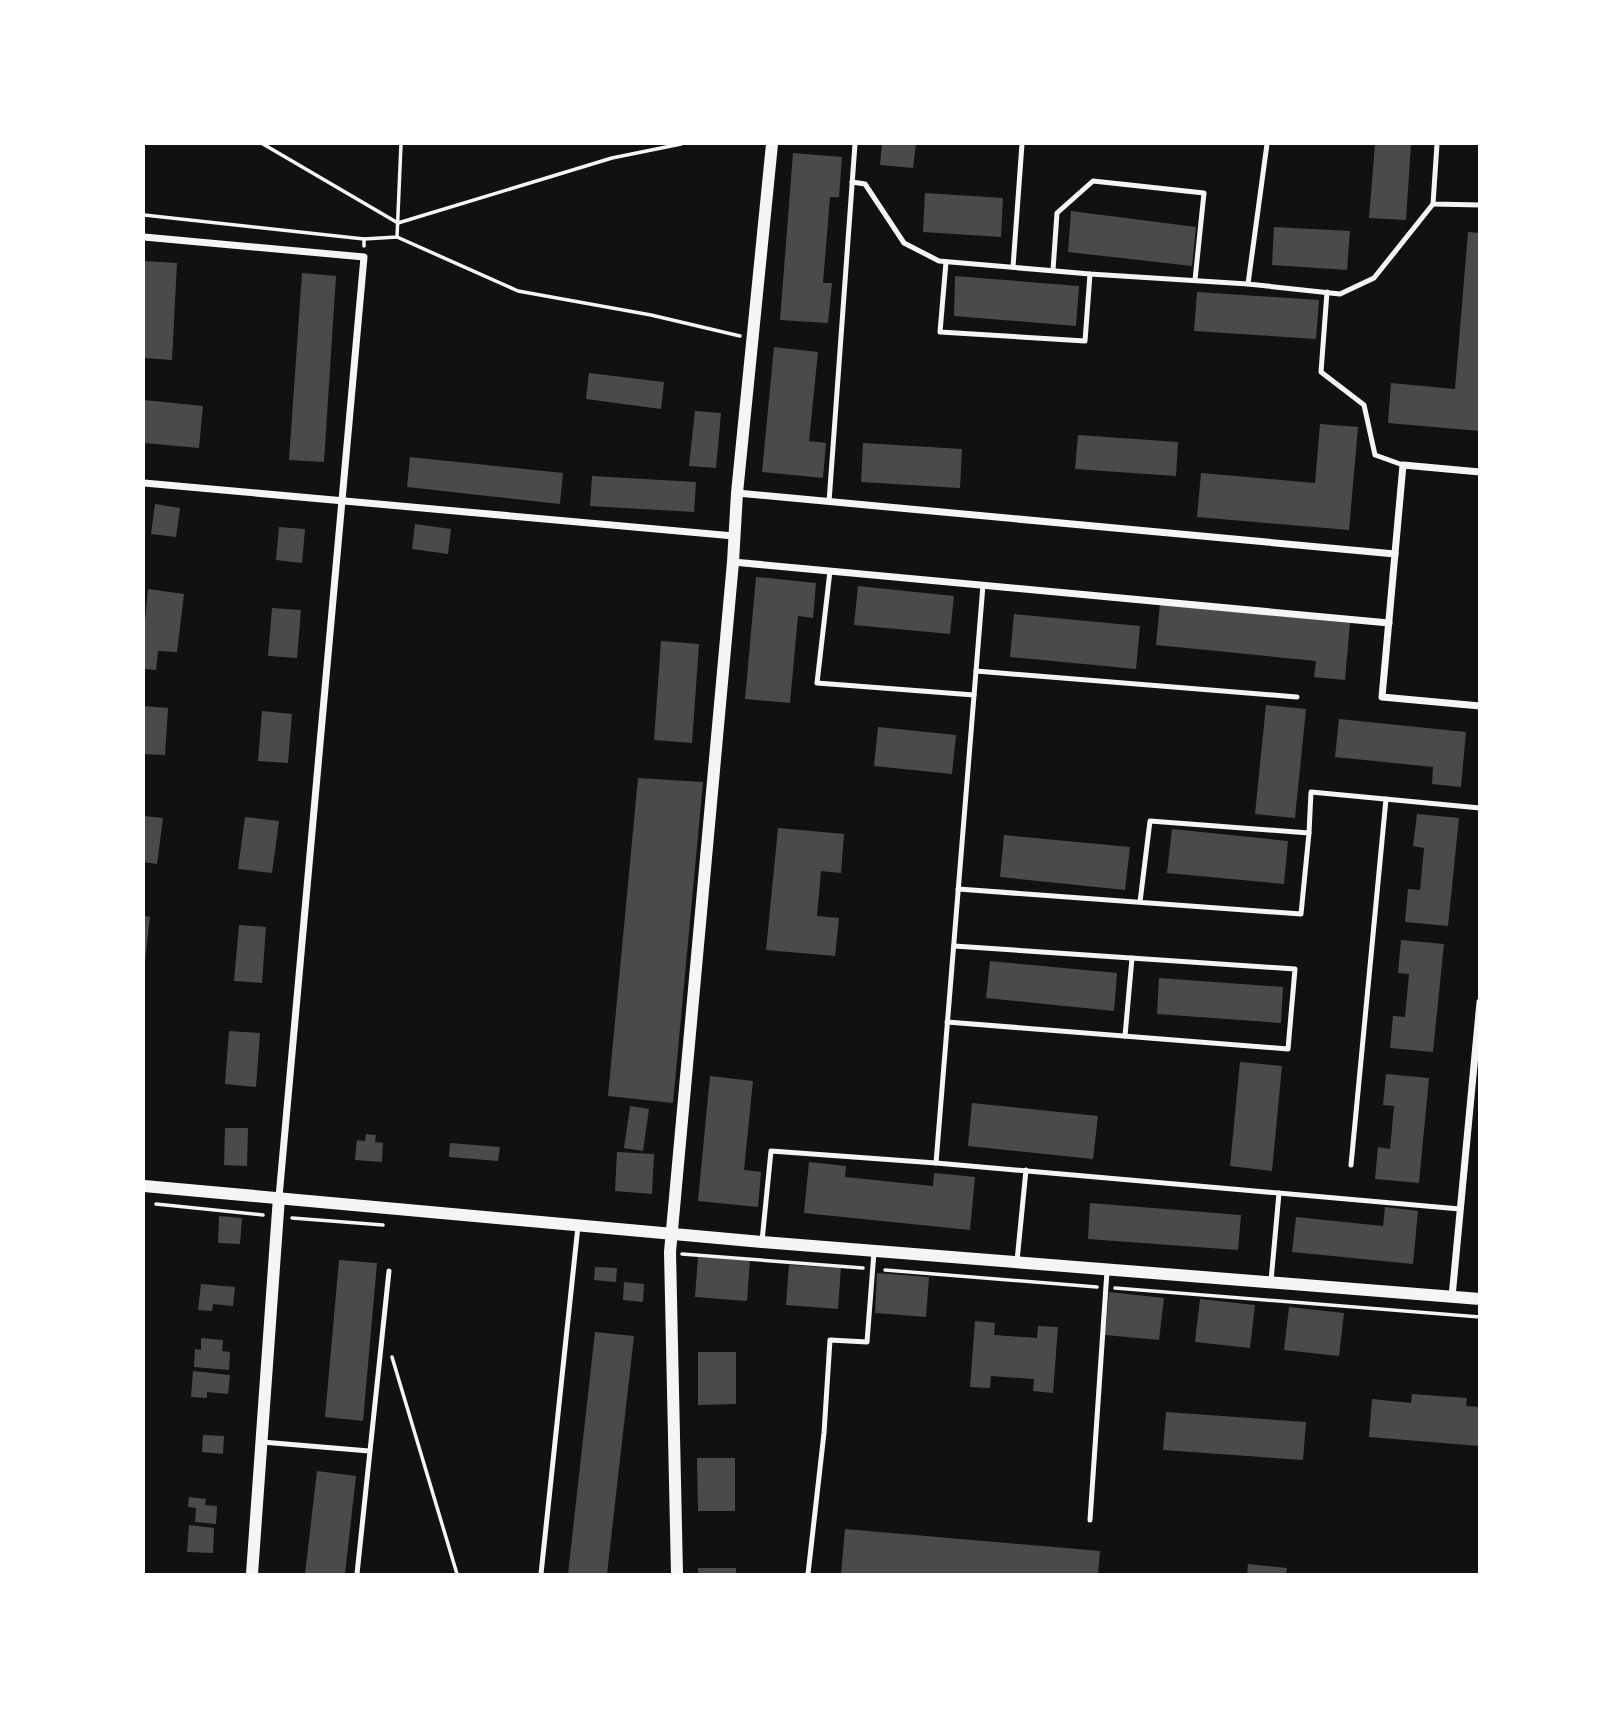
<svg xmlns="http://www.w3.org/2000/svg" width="1623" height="1718" font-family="Mulish,sans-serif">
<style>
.building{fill:#4a4a4a}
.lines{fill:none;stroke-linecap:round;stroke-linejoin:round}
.path{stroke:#f5f5f5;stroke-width:3.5}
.service{stroke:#f5f5f5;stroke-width:5}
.minor{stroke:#f5f5f5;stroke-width:7}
.tertiary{stroke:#f5f5f5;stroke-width:12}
</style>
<rect width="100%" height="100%" fill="#111"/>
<g class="building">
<polygon points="882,144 916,144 913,168 880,165"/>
<polygon points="1375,144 1411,144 1406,220 1369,218"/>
<polygon points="793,153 842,157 839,197 830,197 823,283 832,283 828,323 780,320"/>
<polygon points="925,193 1003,198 1001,237 923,232"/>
<polygon points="1071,211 1196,227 1192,266 1068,252"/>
<polygon points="1274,227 1350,231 1347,270 1272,265"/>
<polygon points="1468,232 1480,233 1480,431 1388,423 1391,383 1455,389"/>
<polygon points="144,261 177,263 172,360 144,358"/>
<polygon points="302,273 336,276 324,462 289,460"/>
<polygon points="955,276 1079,286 1076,326 954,316"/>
<polygon points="1197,292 1319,300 1316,339 1194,331"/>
<polygon points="774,347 818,352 809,441 826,443 823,478 762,472"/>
<polygon points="589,373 664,382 661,409 586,399"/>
<polygon points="144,400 203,406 199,448 144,443"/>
<polygon points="695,411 721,413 716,468 689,466"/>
<polygon points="1320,424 1358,427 1349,530 1197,517 1201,473 1315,483"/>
<polygon points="1078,435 1178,442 1176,476 1075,469"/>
<polygon points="863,443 962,449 960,488 861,482"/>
<polygon points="410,457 563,473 560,504 407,487"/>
<polygon points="592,476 696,482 694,512 590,506"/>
<polygon points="155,504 180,508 176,537 151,534"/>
<polygon points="415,524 451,529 448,554 412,549"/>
<polygon points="279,527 305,529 302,563 276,560"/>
<polygon points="756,577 816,583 813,618 798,616 790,703 745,699"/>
<polygon points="858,586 954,596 950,634 854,625"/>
<polygon points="148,589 184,594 177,652 158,651 156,670 144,669 144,630"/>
<polygon points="1160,604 1350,623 1345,680 1314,677 1316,661 1156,645"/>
<polygon points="272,608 301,610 297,658 268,656"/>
<polygon points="1014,614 1140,626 1136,669 1010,657"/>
<polygon points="661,641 699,644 692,743 654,740"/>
<polygon points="1266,705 1306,709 1295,818 1255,814"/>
<polygon points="144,706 168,708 165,755 144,754"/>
<polygon points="262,711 292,714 288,763 258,761"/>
<polygon points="1339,719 1466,732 1461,787 1432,784 1433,767 1335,757"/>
<polygon points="878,727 956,735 952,774 874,766"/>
<polygon points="638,778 703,782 673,1103 608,1096"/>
<polygon points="1417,814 1459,818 1448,926 1405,922 1408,889 1420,890 1424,848 1413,846"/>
<polygon points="144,816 163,818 157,864 144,862"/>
<polygon points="245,817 279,821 272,873 238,869"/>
<polygon points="778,828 844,834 841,873 821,871 817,916 839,918 835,956 766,950"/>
<polygon points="1172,829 1288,841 1284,884 1167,873"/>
<polygon points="1004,835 1130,847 1125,890 1000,877"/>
<polygon points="144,916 150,917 145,961 144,961"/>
<polygon points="239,925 266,927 262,983 234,981"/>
<polygon points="1401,940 1444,944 1433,1052 1390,1048 1393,1016 1405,1017 1409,974 1398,973"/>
<polygon points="990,961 1117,973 1114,1011 986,998"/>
<polygon points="1159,978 1283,987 1281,1023 1157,1014"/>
<polygon points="229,1031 260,1033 256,1087 225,1084"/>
<polygon points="1240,1062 1282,1066 1272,1171 1230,1166"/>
<polygon points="1386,1074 1429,1078 1419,1183 1375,1179 1378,1147 1390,1149 1394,1106 1383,1105"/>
<polygon points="710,1076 753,1081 744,1170 761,1172 758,1207 698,1201"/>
<polygon points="972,1103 1098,1116 1093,1159 968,1146"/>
<polygon points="630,1106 649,1109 643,1151 624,1148"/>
<polygon points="225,1128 248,1128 247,1166 224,1165"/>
<polygon points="366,1134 376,1135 375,1142 383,1143 382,1162 355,1160 357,1140 365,1141"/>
<polygon points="450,1143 500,1147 498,1161 449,1157"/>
<polygon points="617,1152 654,1154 652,1194 615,1191"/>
<polygon points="809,1162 846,1166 845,1177 933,1186 934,1173 975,1177 970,1230 804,1213"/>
<polygon points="1090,1203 1241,1215 1238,1250 1088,1239"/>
<polygon points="1385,1207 1418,1211 1413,1264 1292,1252 1296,1217 1383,1226"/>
<polygon points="219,1216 242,1218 240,1244 218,1243"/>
<polygon points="698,1257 750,1260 747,1301 695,1297"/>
<polygon points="339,1260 377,1263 363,1421 325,1417"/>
<polygon points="789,1265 841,1268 838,1309 786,1305"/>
<polygon points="595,1267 617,1268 616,1282 594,1280"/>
<polygon points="877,1273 929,1277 926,1317 875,1313"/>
<polygon points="624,1282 644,1284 643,1302 623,1300"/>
<polygon points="201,1284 235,1287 233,1306 213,1304 212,1311 198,1310"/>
<polygon points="1109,1292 1164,1298 1159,1340 1105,1335"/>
<polygon points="1200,1299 1255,1305 1250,1348 1195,1342"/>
<polygon points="1289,1307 1344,1313 1339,1356 1284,1350"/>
<polygon points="975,1321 995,1323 994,1335 1037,1338 1038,1326 1058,1327 1053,1393 1033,1391 1034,1379 991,1376 990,1388 970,1387"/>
<polygon points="595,1332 634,1336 607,1574 568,1574"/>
<polygon points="201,1338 223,1340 222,1351 230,1352 229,1370 194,1367 195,1349 201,1350"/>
<polygon points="698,1352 736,1352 736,1404 698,1405"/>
<polygon points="193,1371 230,1375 228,1394 207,1392 207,1398 191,1397"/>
<polygon points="1412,1394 1467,1398 1466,1406 1480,1407 1480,1446 1369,1437 1372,1399 1411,1403"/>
<polygon points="1166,1412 1306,1422 1303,1460 1163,1450"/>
<polygon points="203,1435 224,1436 223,1454 202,1452"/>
<polygon points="697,1458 735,1458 735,1511 698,1511"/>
<polygon points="317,1471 356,1476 345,1574 305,1574"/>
<polygon points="189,1497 206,1499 205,1505 217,1506 216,1524 195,1522 196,1508 188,1507"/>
<polygon points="189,1525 214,1528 213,1553 187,1552"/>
<polygon points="845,1529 1100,1551 1098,1574 841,1574"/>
<polygon points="1248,1564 1287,1568 1286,1574 1247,1574"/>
<rect x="698" y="1568" width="38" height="6"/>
</g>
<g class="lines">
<g class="path">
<polyline points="263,144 398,223 612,158 681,144"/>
<polyline points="144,215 364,239 364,246"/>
<polyline points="397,237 518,291 651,315 740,336"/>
<polyline points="364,239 397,237 401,144"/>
<polyline points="156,1204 263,1215"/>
<polyline points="292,1218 383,1225"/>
<polyline points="682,1254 863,1268"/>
<polyline points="885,1270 1097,1287"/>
<polyline points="1115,1288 1480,1317"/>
<polyline points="392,1357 457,1574"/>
</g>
<g class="service">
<polyline points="1267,144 1248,284 1340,294 1374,278 1433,204"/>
<polyline points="1437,144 1433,204 1480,205"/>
<polyline points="852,182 865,184 904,243 939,261 1090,274 1248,284"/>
<polyline points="946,262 940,332 1085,341 1090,274"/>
<polyline points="1013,267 1022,144"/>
<polyline points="1053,270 1057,213 1093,181 1204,193 1195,280"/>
<polyline points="1327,292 1321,372 1364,405 1375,455 1403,465"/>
<polyline points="829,502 855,144"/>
<polyline points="830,571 817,683 974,695"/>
<polyline points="983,585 936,1163 1460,1209"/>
<polyline points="976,671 1297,697"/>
<polyline points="1309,833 1311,792 1480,808"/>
<polyline points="958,889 1301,914 1309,833 1150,821 1140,902"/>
<polyline points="947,1022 1288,1049 1295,969 954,946"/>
<polyline points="1125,1036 1132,958"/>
<polyline points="1351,1165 1386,799"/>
<polyline points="762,1241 771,1151 936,1163"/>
<polyline points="1017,1261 1026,1170"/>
<polyline points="1271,1281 1279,1193"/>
<polyline points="262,1442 369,1451"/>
<polyline points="1090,1520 1107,1271"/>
<polyline points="357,1574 389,1271"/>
<polyline points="541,1574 578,1226"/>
<polyline points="808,1574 824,1433 830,1340 867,1342 874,1252"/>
</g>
<g class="minor">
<polyline points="144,237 364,257 279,1197"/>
<polyline points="1480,472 1403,465 1382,697 1480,706"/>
<polyline points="144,483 734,536"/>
<polyline points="737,493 1395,554"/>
<polyline points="733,562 1389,623"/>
<polyline points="1452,1297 1480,1002"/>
</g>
<g class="tertiary">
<polyline points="144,1186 762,1242 1480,1299"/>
<polyline points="252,1574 279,1197"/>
<polyline points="677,1574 670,1252 733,562 737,493 772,144"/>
</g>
</g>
<rect width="1623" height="1718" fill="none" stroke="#ffffff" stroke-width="290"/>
</svg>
